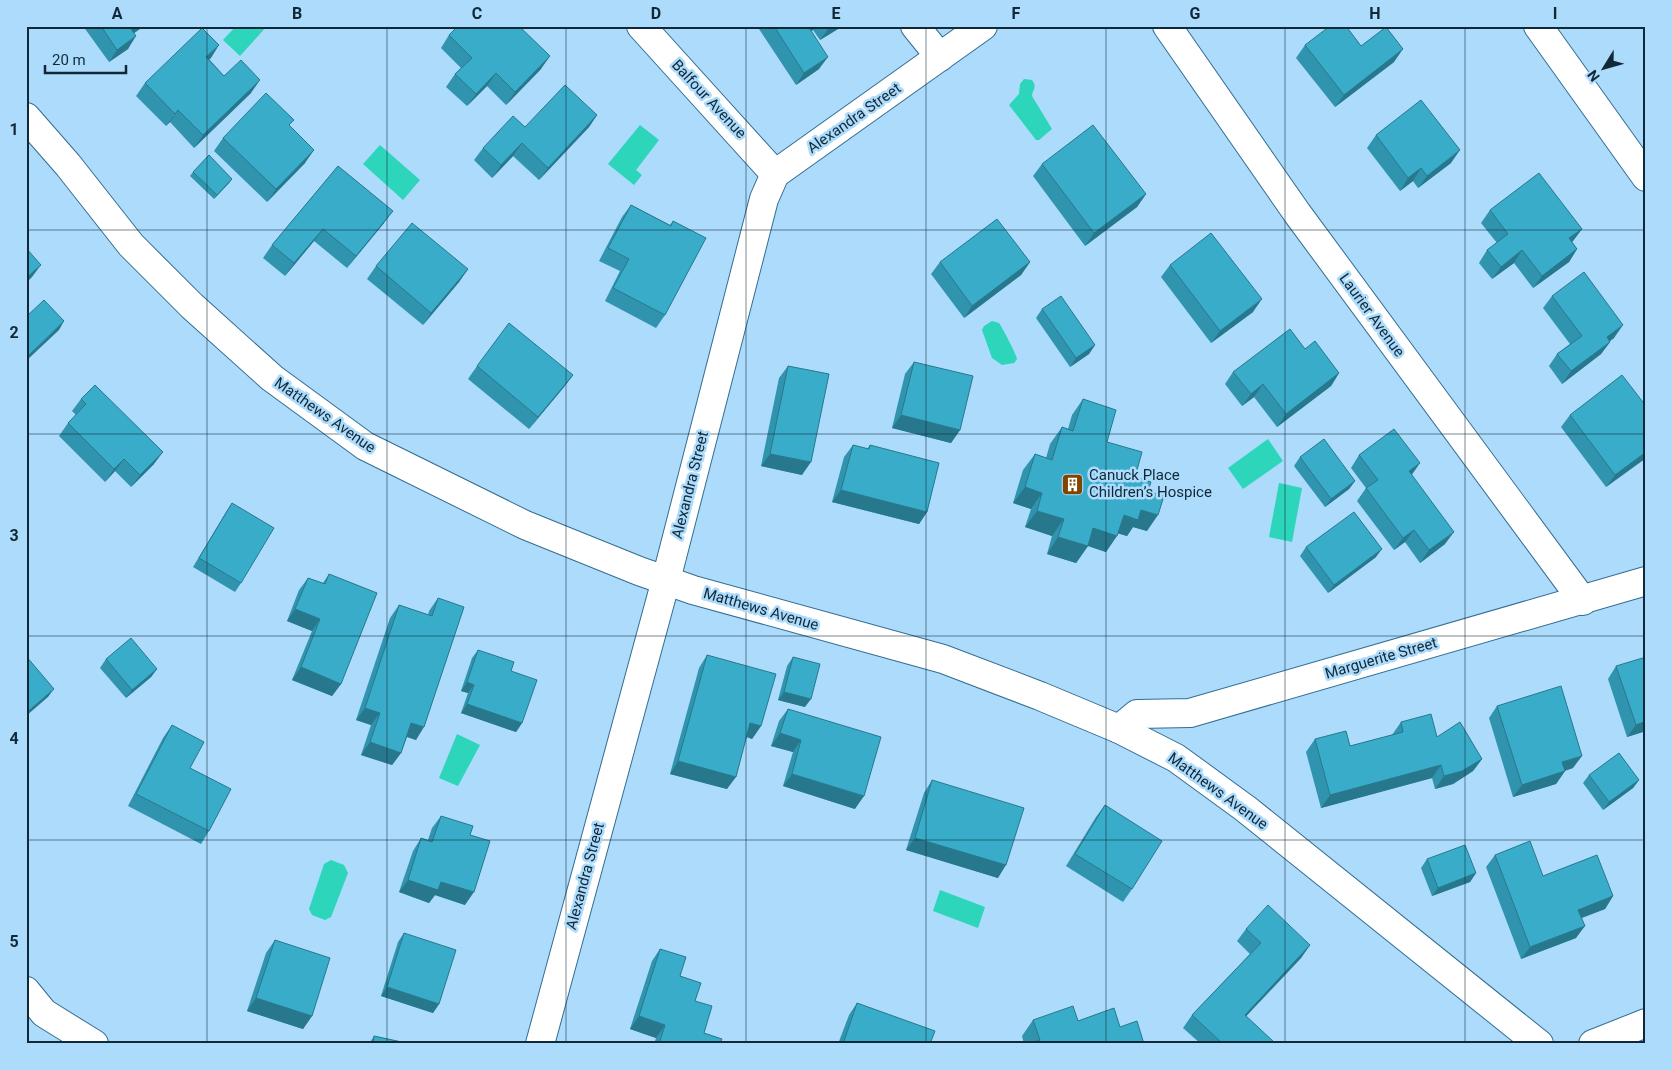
<svg xmlns="http://www.w3.org/2000/svg" width="1672" height="1070" font-family="Roboto,sans-serif">
<style>
.water{fill:#2dd5bb}
.lines{fill:none;stroke-linecap:round;stroke-linejoin:round}
.minor-casing{stroke:#336d91;stroke-width:30}
.minor{stroke:#fff;stroke-width:28}
.wall{fill:#3194ae}
.shaded-wall{fill:#28788d}
.building{fill:#39acca;stroke:#28788d}
.grid{fill:none;stroke:#102838;stroke-width:1;stroke-opacity:0.55}
.labels{text-anchor:middle;dominant-baseline:central;stroke-width:5;stroke-linejoin:round;paint-order:stroke}
.street-label{font-size:15px;fill:#102838;stroke:#acdbfb}
.poi-label{font-size:15px;fill:#102838;stroke:#acdbfb;text-anchor:start}
.neatline{fill:none;stroke:#102838;stroke-width:2}
.grid-label{font-size:16px;text-anchor:middle;font-weight:bold;fill:#102838}
</style>
<rect width="100%" height="100%" fill="#acdbfb"/>
<g class="water">
<polygon points="236,26 267,26 240,56 223,40"/>
<path d="M1024,79L1032,80C1038,88 1032,90 1032,96L1052,129L1039,140H1036L1009,105L1019,94L1020,84Z"/>
<polygon points="640,125 659,140 636,170 642,175 634,185 608,164"/>
<polygon points="380,145 420,180 403,200 363,164"/>
<path d="M992,321L999,323C1002,327 1017,356 1017,359L1014,363L1002,365L992,358L982,330L984,326Z"/>
<polygon points="1268,439 1283,461 1243,489 1228,468"/>
<polygon points="1279,483 1302,488 1292,542 1269,537"/>
<polygon points="457,734 480,745 458,786 439,778"/>
<polygon points="331,860 344,865 348,873 331,917 325,920 312,915 309,909 324,864"/>
<polygon points="940,890 985,907 978,928 933,911"/>
</g>
<g class="lines">
<defs>
<g id="minor">
<polyline points="641,26 775,174"/>
<polyline points="915,26 940,57"/>
<polyline points="1167,26 1297,213 1583,601"/>
<polyline points="1538,26 1646,177"/>
<polyline points="26,117 68,165 131,245 192,306 272,378 365,446 525,525 639,571 693,590 943,659 1040,696 1119,729 1176,758 1246,809 1539,1044"/>
<polyline points="1119,729 1137,714 1190,713 1646,581"/>
<polyline points="26,991 44,1013 94,1044"/>
<polyline points="540,1044 666,580 764,199 775,174 983,26"/>
<polyline points="1593,1044 1646,1023"/>
</g>
</defs>
<use href="#minor" class="minor-casing"/>
<use href="#minor" class="minor"/>
</g>
<g class="wall">
<polygon points="83,26 144,26 134,33 128,49 109,62"/>
<polygon points="757,26 840,26 838,29 820,40 813,30 811,31 819,69 796,85"/>
<polygon points="449,35 541,69 506,105 487,86 467,106 446,87 455,74 461,68 441,48"/>
<polygon points="1305,45 1361,46 1394,62 1335,107 1296,58"/>
<polygon points="211,58 209,59 224,76 251,93 194,148 170,122 166,126 136,96 145,83"/>
<polygon points="597,115 589,127 539,180 513,156 492,178 474,160 483,148 525,127"/>
<polygon points="289,126 305,163 267,202 214,151 223,138"/>
<polygon points="1376,135 1451,163 1418,188 1413,181 1400,191 1367,148"/>
<polygon points="1042,164 1146,194 1137,207 1085,246 1033,176"/>
<polygon points="338,166 384,223 347,268 314,241 285,276 263,258 272,245"/>
<polygon points="193,172 232,179 229,183 214,199 190,176"/>
<polygon points="631,205 670,225 673,221 665,315 656,328 605,301 620,271 599,261 622,217"/>
<polygon points="1490,210 1582,229 1572,242 1577,249 1569,262 1533,288 1514,263 1492,279 1479,263 1487,250 1497,243 1481,223"/>
<polygon points="940,262 1030,262 1021,275 964,318 931,274"/>
<polygon points="1170,265 1253,312 1211,343 1161,277"/>
<polygon points="376,266 468,269 459,282 423,325 367,279"/>
<polygon points="1552,296 1614,338 1610,341 1610,342 1601,354 1562,384 1549,366 1557,354 1570,344 1543,308"/>
<polygon points="1042,309 1095,345 1089,354 1070,367 1036,318"/>
<polygon points="1305,349 1339,373 1331,386 1277,427 1254,397 1242,406 1225,384 1233,372"/>
<polygon points="914,362 960,430 951,443 892,428 905,374"/>
<polygon points="477,366 573,375 564,387 529,429 468,379"/>
<polygon points="788,366 802,475 761,466 779,378"/>
<polygon points="81,399 154,464 131,487 115,471 105,482 59,436 68,423 76,415 72,411"/>
<polygon points="1083,399 1107,442 1135,477 1148,491 1147,531 1133,527 1127,536 1118,533 1106,552 1088,546 1076,563 1047,554 1052,536 1025,527 1031,509 1013,503 1023,470 1035,454 1046,458 1050,444 1062,427 1068,429 1072,415"/>
<polygon points="1570,415 1646,458 1606,487 1561,427"/>
<polygon points="853,445 867,449 870,445 927,512 919,524 832,502 844,457"/>
<polygon points="1359,455 1412,475 1445,544 1420,563 1405,542 1394,550 1357,501 1366,488 1351,468"/>
<polygon points="1300,457 1355,481 1349,489 1325,507 1294,466"/>
<polygon points="232,503 241,583 235,592 193,567 226,512"/>
<polygon points="1306,547 1376,557 1328,593 1300,556"/>
<polygon points="329,574 341,684 332,696 292,680 312,631 287,621 299,590 308,578 323,583"/>
<polygon points="438,598 416,740 407,737 401,753 392,765 361,755 371,725 356,720 390,618 399,605 428,615 429,611"/>
<polygon points="478,650 511,671 522,723 516,732 461,713 468,693 461,691 472,658"/>
<polygon points="707,655 761,726 752,739 747,737 727,789 670,774 699,668"/>
<polygon points="793,657 805,707 778,700 787,666"/>
<polygon points="106,659 157,669 151,677 126,698 100,668"/>
<polygon points="1616,666 1646,731 1627,737 1608,679"/>
<polygon points="1497,706 1573,768 1565,771 1556,784 1513,797 1489,718"/>
<polygon points="788,709 855,809 783,786 793,752 771,746 779,721"/>
<polygon points="1401,722 1437,737 1482,759 1473,771 1453,784 1435,789 1432,778 1321,808 1306,752 1315,739 1350,746 1392,735"/>
<polygon points="172,725 190,768 209,831 201,844 128,806 163,738"/>
<polygon points="1589,775 1639,780 1633,788 1603,810 1583,783"/>
<polygon points="932,780 998,878 906,850 924,793"/>
<polygon points="1105,805 1132,889 1123,902 1066,866 1096,817"/>
<polygon points="441,816 470,835 465,905 435,895 429,903 399,892 413,851 421,838 428,840 432,828"/>
<polygon points="1495,855 1543,876 1613,896 1605,909 1582,918 1576,938 1521,959 1486,867"/>
<polygon points="1427,859 1476,873 1470,882 1432,896 1421,868"/>
<polygon points="1246,929 1310,945 1301,958 1246,1016 1273,1044 1201,1044 1183,1028 1192,1015 1250,954 1237,941"/>
<polygon points="404,933 439,1004 433,1013 381,996 398,942"/>
<polygon points="275,940 312,1016 303,1029 247,1011 266,953"/>
<polygon points="660,949 680,976 695,1001 704,1033 720,1044 654,1044 656,1038 630,1029 652,961"/>
<polygon points="857,1003 930,1044 838,1044 849,1015"/>
<polygon points="1033,1020 1078,1021 1120,1027 1144,1044 1024,1044 1022,1036"/>
<polygon points="374,1036 411,1044 369,1044"/>
</g>
<g class="shaded-wall">
<polygon points="135,26 144,26 123,41 131,29"/>
<polygon points="808,26 815,26 813,30 799,39"/>
<polygon points="832,26 840,26 838,29 820,40 829,28"/>
<polygon points="136,36 128,49 109,62 117,50"/>
<polygon points="219,45 211,58 198,70 206,57"/>
<polygon points="1403,49 1394,62 1335,107 1344,95"/>
<polygon points="550,56 541,69 506,105 515,92"/>
<polygon points="828,57 819,69 796,85 804,73"/>
<polygon points="496,73 487,86 467,106 476,94"/>
<polygon points="260,80 251,93 194,148 203,135"/>
<polygon points="178,110 170,122 166,126"/>
<polygon points="597,115 589,127 539,180 548,168"/>
<polygon points="522,143 513,156 492,178 501,165"/>
<polygon points="314,150 305,163 267,202 276,189"/>
<polygon points="1460,150 1451,163 1418,188 1427,176"/>
<polygon points="1421,168 1413,181 1400,191 1408,178"/>
<polygon points="232,179 229,183 214,199 217,195"/>
<polygon points="1146,194 1137,207 1085,246 1094,233"/>
<polygon points="393,211 384,223 347,268 356,256"/>
<polygon points="323,229 314,241 285,276 294,263"/>
<polygon points="1582,229 1573,241 1561,251 1569,238"/>
<polygon points="1577,249 1569,262 1533,288 1542,276"/>
<polygon points="1522,250 1514,263 1492,279 1501,267"/>
<polygon points="1030,262 1021,275 964,318 972,306"/>
<polygon points="41,265 32,277 26,283 26,278"/>
<polygon points="468,269 459,282 423,325 431,313"/>
<polygon points="1262,299 1253,312 1211,343 1220,331"/>
<polygon points="64,321 59,330 26,361 26,358"/>
<polygon points="1623,325 1614,338 1598,350 1607,337"/>
<polygon points="1610,342 1601,354 1562,384 1571,371"/>
<polygon points="1095,345 1089,354 1070,367 1076,358"/>
<polygon points="1339,373 1331,386 1277,427 1286,414"/>
<polygon points="573,375 564,387 529,429 538,417"/>
<polygon points="1263,384 1254,397 1242,406 1251,394"/>
<polygon points="901,415 960,430 951,443 892,428"/>
<polygon points="163,452 154,464 131,487 140,475"/>
<polygon points="1646,452 1646,458 1606,487 1615,475"/>
<polygon points="770,454 811,462 802,475 761,466"/>
<polygon points="124,459 115,471 105,482 114,469"/>
<polygon points="1420,463 1411,476 1409,471"/>
<polygon points="1355,481 1349,489 1325,507 1331,499"/>
<polygon points="1025,487 1042,493 1031,509 1013,503"/>
<polygon points="841,490 927,512 919,524 832,502"/>
<polygon points="1141,510 1158,515 1147,531 1133,527 1127,536 1113,532 1124,515"/>
<polygon points="1037,511 1064,519 1052,536 1025,527"/>
<polygon points="1093,528 1117,536 1106,552 1082,544"/>
<polygon points="1414,530 1405,542 1394,550 1403,538"/>
<polygon points="1454,532 1445,544 1420,563 1429,550"/>
<polygon points="1058,537 1088,546 1076,563 1047,554"/>
<polygon points="1382,549 1376,557 1328,593 1334,585"/>
<polygon points="295,609 320,619 312,631 287,621"/>
<polygon points="301,667 341,684 332,696 292,680"/>
<polygon points="157,669 151,677 126,698 132,690"/>
<polygon points="467,682 474,685 468,693 461,691"/>
<polygon points="54,689 48,697 26,716 26,713"/>
<polygon points="784,692 811,699 805,707 778,700"/>
<polygon points="467,704 522,723 516,732 461,713"/>
<polygon points="365,708 380,713 371,725 356,720"/>
<polygon points="1646,721 1646,731 1627,737 1636,725"/>
<polygon points="411,723 424,727 416,740 402,735"/>
<polygon points="750,723 761,726 752,739 742,735"/>
<polygon points="780,733 801,740 793,752 771,746"/>
<polygon points="370,742 401,753 392,765 361,755"/>
<polygon points="1582,756 1573,768 1553,774 1562,762"/>
<polygon points="1482,759 1473,771 1453,784 1435,789 1444,776"/>
<polygon points="678,761 736,777 727,789 670,774"/>
<polygon points="1441,765 1432,778 1321,808 1330,795"/>
<polygon points="1565,771 1556,784 1513,797 1522,785"/>
<polygon points="792,774 864,796 855,809 783,786"/>
<polygon points="1639,780 1633,788 1603,810 1609,802"/>
<polygon points="915,838 1006,865 998,878 906,850"/>
<polygon points="1476,873 1470,882 1432,896 1438,888"/>
<polygon points="408,880 441,882 474,892 465,905 435,895 429,903 399,892"/>
<polygon points="1613,896 1605,909 1570,922 1578,910"/>
<polygon points="1585,926 1576,938 1521,959 1530,947"/>
<polygon points="1310,945 1301,958 1236,1027 1245,1015"/>
<polygon points="387,987 439,1004 433,1013 381,996"/>
<polygon points="256,998 312,1016 303,1029 247,1011"/>
<polygon points="639,1016 665,1025 656,1038 630,1029"/>
</g>
<g class="building">
<polygon points="101,26 135,26 131,29 136,36 117,50"/>
<polygon points="458,26 519,26 550,56 515,92 496,73 476,94 455,74 472,58 449,35"/>
<polygon points="774,26 808,26 828,57 804,73"/>
<polygon points="1330,26 1346,26 1361,46 1386,27 1403,49 1344,95 1305,45"/>
<polygon points="202,28 219,45 206,57 224,76 241,60 260,80 203,135 178,110 175,114 145,83"/>
<polygon points="565,85 597,115 548,168 522,143 501,165 483,148 513,116 525,127"/>
<polygon points="266,93 294,120 289,125 314,150 276,189 223,138"/>
<polygon points="1421,100 1460,150 1427,176 1421,168 1408,178 1376,135"/>
<polygon points="1093,125 1146,194 1094,233 1042,164"/>
<polygon points="209,155 232,179 217,195 193,172"/>
<polygon points="338,166 393,211 356,256 323,229 294,263 272,245"/>
<polygon points="1539,173 1582,229 1569,238 1577,249 1542,276 1522,250 1501,267 1487,250 1508,234 1490,210"/>
<polygon points="631,205 671,226 673,221 706,238 665,315 613,288 629,259 608,248"/>
<polygon points="997,219 1030,262 972,306 940,262"/>
<polygon points="412,223 468,269 431,313 376,266"/>
<polygon points="1211,233 1262,299 1220,331 1170,265"/>
<polygon points="26,248 41,265 26,278"/>
<polygon points="1584,272 1623,325 1607,337 1610,342 1571,371 1557,354 1582,336 1552,296"/>
<polygon points="1061,296 1095,345 1076,358 1042,309"/>
<polygon points="44,300 64,321 26,358 26,317"/>
<polygon points="509,323 573,375 538,417 477,366"/>
<polygon points="1290,329 1305,349 1315,341 1339,373 1286,414 1263,384 1251,394 1233,372"/>
<polygon points="914,362 973,376 960,430 901,415"/>
<polygon points="788,366 829,374 811,462 770,454"/>
<polygon points="1622,375 1646,406 1646,452 1615,475 1570,415"/>
<polygon points="95,385 163,452 140,475 124,459 114,469 68,423 86,404 81,399"/>
<polygon points="1083,399 1116,410 1107,442 1142,452 1135,477 1151,482 1148,491 1164,496 1158,515 1141,510 1138,520 1124,515 1117,536 1093,528 1088,546 1058,537 1064,519 1037,511 1042,493 1025,487 1035,454 1052,460 1062,427 1073,431"/>
<polygon points="1394,429 1420,463 1409,471 1454,532 1429,550 1414,530 1403,538 1366,488 1378,480 1359,455"/>
<polygon points="1324,439 1355,481 1331,499 1300,457"/>
<polygon points="853,445 869,449 870,445 939,463 927,512 841,490"/>
<polygon points="232,503 274,528 241,583 199,558"/>
<polygon points="1354,512 1382,549 1334,585 1306,547"/>
<polygon points="329,574 377,593 341,684 301,667 320,619 295,609 308,578 325,584"/>
<polygon points="438,598 464,607 424,727 411,723 401,753 370,742 380,713 365,708 399,605 432,616"/>
<polygon points="131,638 157,669 132,690 106,659"/>
<polygon points="478,650 514,662 511,671 537,680 522,723 467,704 474,685 467,682"/>
<polygon points="707,655 776,674 761,726 750,723 736,777 678,761"/>
<polygon points="26,656 54,689 26,713"/>
<polygon points="793,657 820,664 811,699 784,692"/>
<polygon points="1646,657 1646,721 1636,725 1616,666"/>
<polygon points="1561,686 1582,756 1562,762 1565,771 1522,785 1497,706"/>
<polygon points="788,709 881,737 864,796 792,774 801,740 780,733"/>
<polygon points="1431,714 1437,737 1460,722 1482,759 1462,771 1444,776 1441,765 1330,795 1315,739 1346,731 1350,746 1403,732 1401,722"/>
<polygon points="172,725 204,742 190,768 231,789 209,831 136,794"/>
<polygon points="1619,753 1639,780 1609,802 1589,775"/>
<polygon points="932,780 1024,808 1006,865 915,838"/>
<polygon points="1105,805 1162,841 1132,889 1075,854"/>
<polygon points="441,816 473,826 470,835 490,841 474,892 441,882 438,890 408,880 421,838 432,842"/>
<polygon points="1530,841 1543,876 1597,855 1613,896 1578,910 1585,926 1530,947 1495,855"/>
<polygon points="1465,845 1476,873 1438,888 1427,859"/>
<polygon points="1268,905 1310,945 1245,1015 1274,1042 1273,1044 1223,1044 1192,1015 1261,943 1246,929"/>
<polygon points="404,933 456,950 439,1004 387,987"/>
<polygon points="275,940 330,958 312,1016 256,998"/>
<polygon points="660,949 686,957 680,976 701,983 695,1001 712,1006 704,1033 722,1039 720,1044 659,1044 665,1025 639,1016"/>
<polygon points="857,1003 935,1031 930,1044 843,1044"/>
<polygon points="1073,1006 1078,1021 1114,1008 1120,1027 1137,1021 1144,1044 1029,1044 1040,1040 1033,1020"/>
<polygon points="374,1036 411,1044 373,1044"/>
</g>
<path class="grid" d="M207,26V1044M387,26V1044M566,26V1044M746,26V1044M926,26V1044M1106,26V1044M1285,26V1044M1465,26V1044M26,230H1646M26,434H1646M26,636H1646M26,840H1646"/>
<defs>
<symbol id="building-square" viewBox="-11 -11 22 22"><rect x="-9" y="-9" width="18" height="18" rx="4" fill="#814500" stroke="#acdbfb"/><path d="M-4-6H4V6H1V3H-1V6H-4ZM-2.5-4.3h1.7v1.8h-1.7ZM.8-4.3h1.7v1.8H.8ZM-2.5-1h1.7V.8h-1.7ZM.8-1h1.7V.8H.8Z" fill="#fff"/></symbol>
</defs>
<g fill-rule="evenodd">
<use href="#building-square" x="1060" y="472" width="25" height="25"/>
</g>
<g class="labels">
<g class="street-label">
<text transform="translate(709 99) rotate(47)">Balfour Avenue</text>
<text transform="translate(854 118) rotate(-35)">Alexandra Street</text>
<text transform="translate(1372 315) rotate(54)">Laurier Avenue</text>
<text transform="translate(325 415) rotate(35)">Matthews Avenue</text>
<text transform="translate(690 485) rotate(-76)">Alexandra Street</text>
<text transform="translate(761 609) rotate(16)">Matthews Avenue</text>
<text transform="translate(1381 658) rotate(-16)">Marguerite Street</text>
<text transform="translate(1218 791) rotate(36)">Matthews Avenue</text>
<text transform="translate(585 876) rotate(-75)">Alexandra Street</text>
</g>
<g class="poi-label">
<text x="1089" y="475">Canuck Place<tspan x="1089" dy="17">Children’s Hospice</tspan></text>
</g>
</g>
<rect width="1672" height="1070" fill="none" stroke="#acdbfb" stroke-width="55"/>
<g transform="translate(1604 68) rotate(233)" stroke="#acdbfb" stroke-width="4" paint-order="stroke">
<path d="M0-4L9 19L0 12L-9 19Z" fill="#102838"/>
<text y="-8" font-size="14" font-weight="bold" text-anchor="middle" fill="#102838">N</text>
</g>
<path d="M45 65v8h81v-8" fill="none" stroke="#102838" stroke-width="2.5"/>
<text x="52" y="65" font-size="15" fill="#102838" stroke="#acdbfb" stroke-width="4" paint-order="stroke">20 m</text>
<rect x="28" y="28" width="1616" height="1014" class="neatline"/>
<g class="grid-label">
<text x="117" y="19">A</text>
<text x="297" y="19">B</text>
<text x="477" y="19">C</text>
<text x="656" y="19">D</text>
<text x="836" y="19">E</text>
<text x="1016" y="19">F</text>
<text x="1195" y="19">G</text>
<text x="1375" y="19">H</text>
<text x="1555" y="19">I</text>
<text x="14" y="135">1</text>
<text x="14" y="338">2</text>
<text x="14" y="541">3</text>
<text x="14" y="744">4</text>
<text x="14" y="947">5</text>
</g>
</svg>
